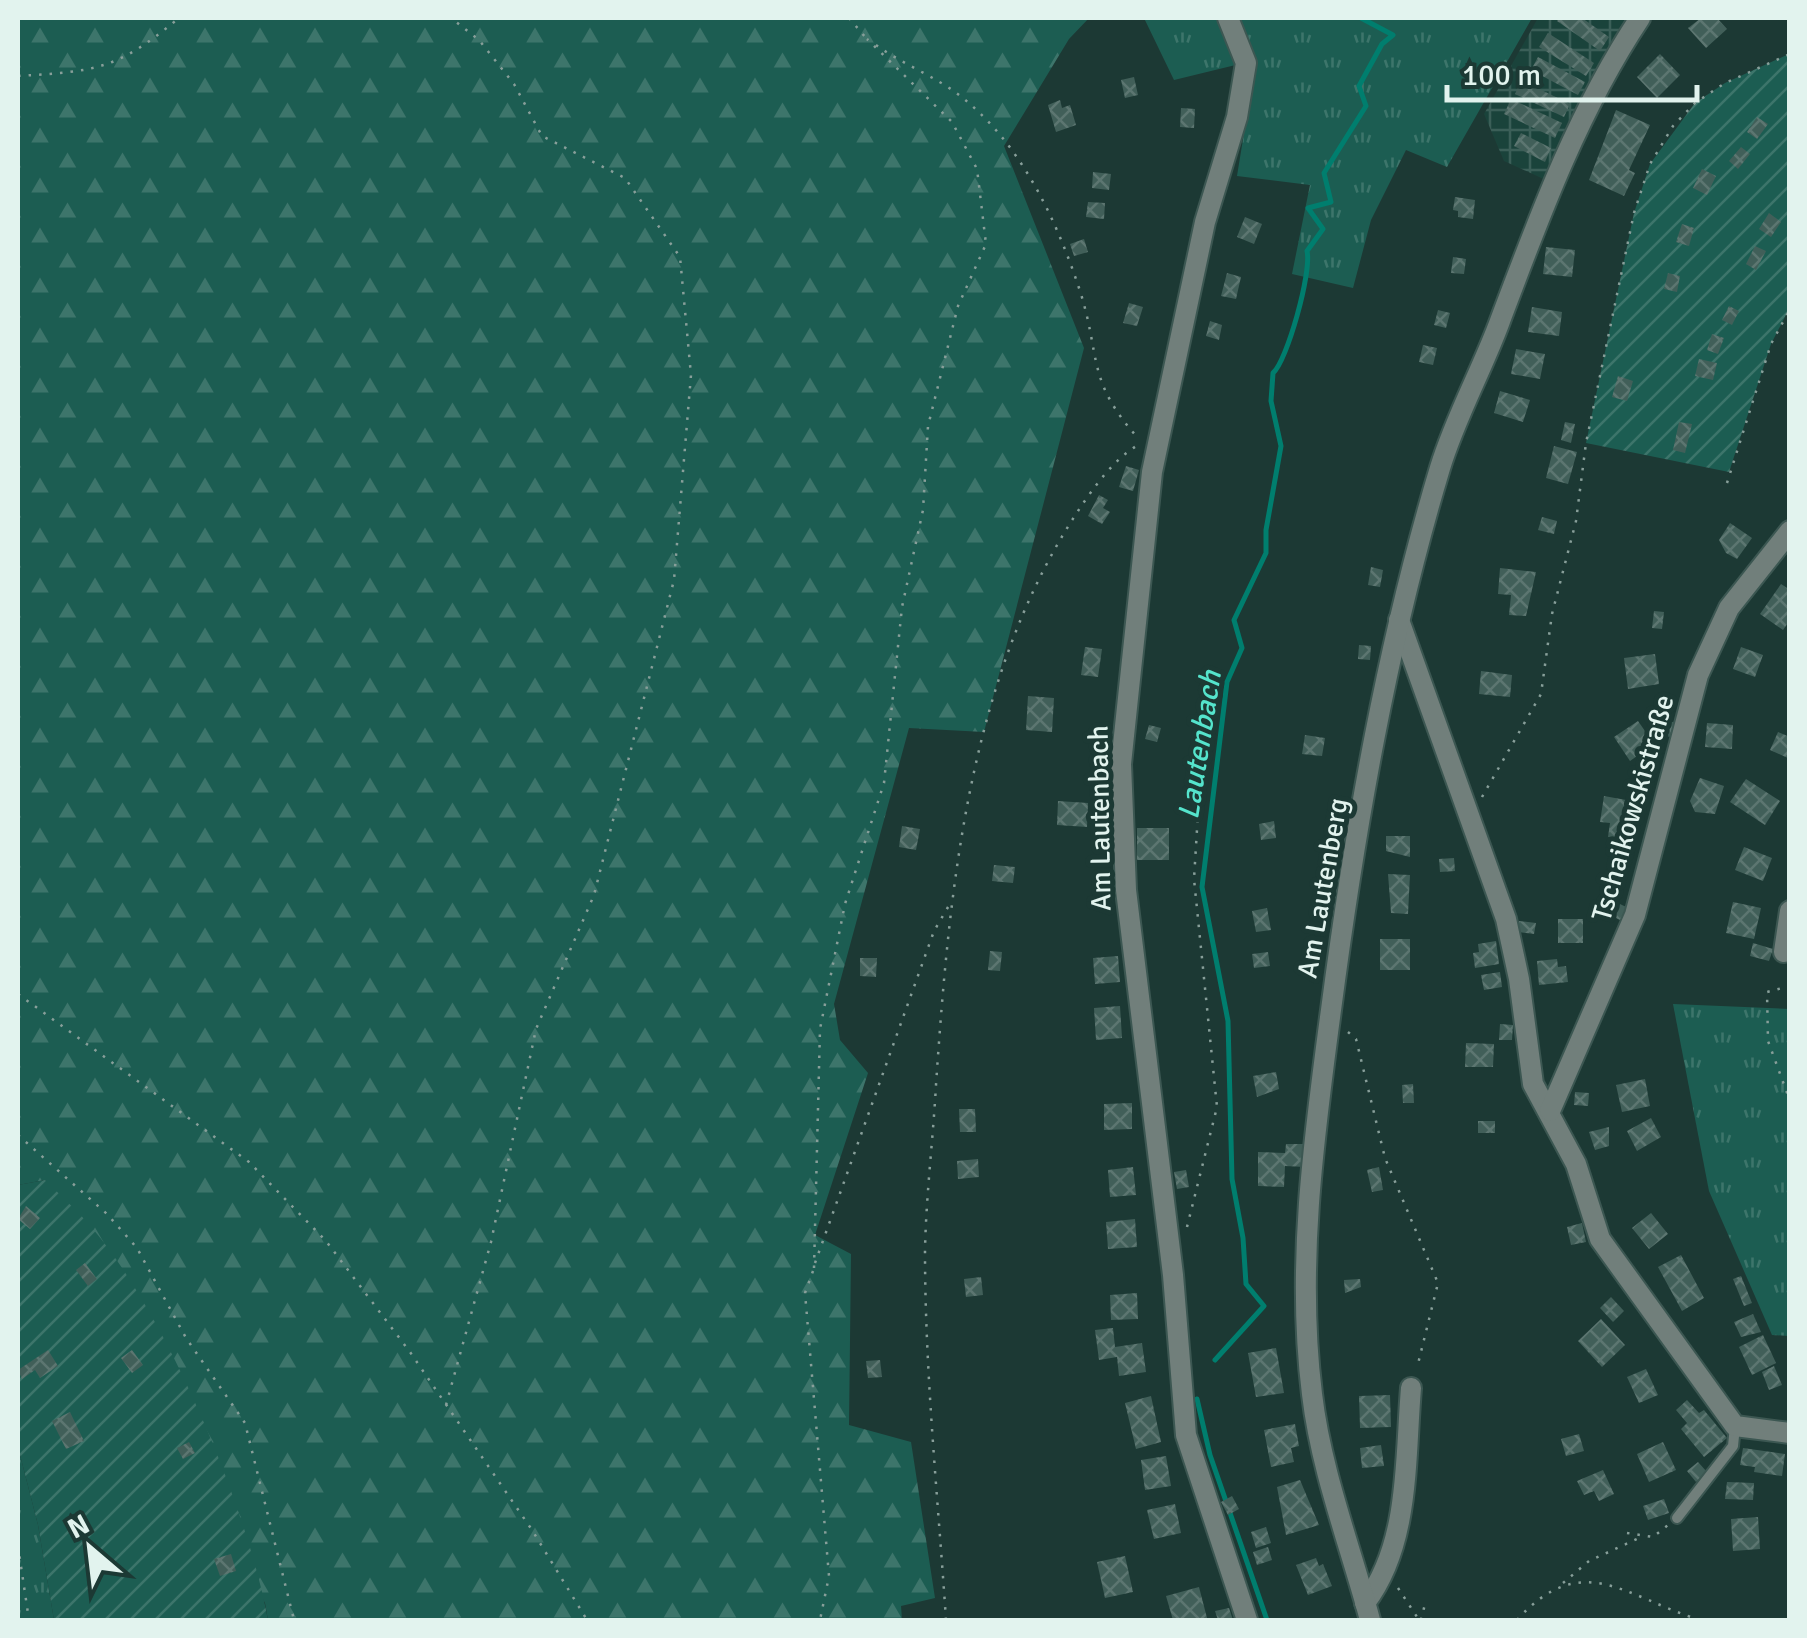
<svg xmlns="http://www.w3.org/2000/svg" width="1807" height="1638" font-family="Signika,sans-serif">
<style>
.industrial{fill:url(#industrial-grid)}
.grass{fill:url(#grass-tufts)}
.forest{fill:url(#forest-firs)}
.garden{fill:url(#garden-furrows)}
.lines{fill:none;stroke-linecap:round;stroke-linejoin:round}
.stream{stroke:#007e6e;stroke-width:5}
.building{fill:url(#building-cross-hatch)}
.service-casing{stroke:#3c5752;stroke-width:14}
.minor-casing{stroke:#3c5752;stroke-width:24}
.path{stroke:#889f9a;stroke-width:2.5;stroke-dasharray:2.5 8;stroke-linecap:butt}
.service{stroke:#717f7b;stroke-width:10}
.minor{stroke:#717f7b;stroke-width:20}
.labels{text-anchor:middle;dominant-baseline:central;stroke-width:10;stroke-linejoin:round;paint-order:stroke}
.street-label{font-size:28px;fill:#e2f3ee;stroke:#1c3934}
.water-label{font-size:30px;font-style:italic;fill:#55e4cc;stroke:#1c3934}
</style>
<defs>
<pattern id="industrial-grid" width="8" height="8" patternUnits="userSpaceOnUse" patternTransform="scale(2.5)"><rect width="8" height="8" fill="#1a433b"/><path d="M0 4h8M4 0v8" fill="none" stroke="#3b5f58"/></pattern>
<pattern id="grass-tufts" width="24" height="20" patternUnits="userSpaceOnUse" patternTransform="scale(2.5)"><rect width="24" height="20" fill="#1c5d52"/><path d="M3 7l-1-3M5 7V3M7 7l1-3M15 17l-1-3M17 17v-4M19 17l1-3" fill="none" stroke="#3d756b"/></pattern>
<pattern id="forest-firs" width="22" height="20" patternUnits="userSpaceOnUse" patternTransform="scale(2.5)"><rect width="22" height="20" fill="#1c5d52"/><path d="M5 1l3.5 6h-7zM16 11l3.5 6h-7z" fill="#3d756b"/></pattern>
<pattern id="garden-furrows" width="10" height="10" patternUnits="userSpaceOnUse" patternTransform="scale(2.5)"><rect width="10" height="10" fill="#1c5d52"/><path d="M-1 1l2-2M0 10L10 0M9 11l2-2" fill="none" stroke="#3d756b"/></pattern>
<pattern id="building-cross-hatch" width="8" height="8" patternUnits="userSpaceOnUse" patternTransform="scale(2.5)"><rect width="8" height="8" fill="#415f59"/><path d="M0 0l8 8M0 8l8-8" fill="none" stroke="#5c7671"/></pattern>
</defs>
<rect width="100%" height="100%" fill="#1c3934"/>
<polygon class="industrial" points="1538,18 1633,18 1548,181 1504,161 1484,114"/>
<g class="grass">
<polygon points="1144,18 1532,18 1447,167 1406,150 1371,220 1353,288 1292,274 1310,185 1237,176 1256,60 1174,80"/>
<polygon points="1673,1004 1789,1009 1789,1336 1772,1335 1709,1191"/>
<polygon points="18,1447 38,1525 54,1620 18,1620"/>
</g>
<polygon class="forest" points="18,18 1089,18 1069,39 1004,146 1084,348 984,732 909,728 834,1004 840,1040 868,1073 815,1235 851,1254 849,1425 911,1442 935,1598 901,1606 902,1620 268,1620 265,1603 45,1180 18,1185"/>
<g class="garden">
<polygon points="1789,54 1789,309 1771,344 1729,472 1586,443 1634,213 1650,164 1695,103 1725,83"/>
<path d="M45,1180C61,1196 79,1212 93,1229C168,1318 247,1506 268,1620H54L38,1525L18,1447V1185Z"/>
</g>
<g class="lines">
<g class="stream">
<path d="M1215,1360L1264,1306L1246,1284L1243,1238L1232,1179L1228,1021L1202,887L1227,682L1242,648L1234,620L1266,553V530L1281,446L1271,401L1273,373C1287,361 1312,272 1307,251L1323,229L1308,208L1331,202L1324,173L1366,106L1359,86L1382,44L1393,35L1361,18"/>
<polyline points="1197,1399 1210,1455 1267,1620"/>
</g>
</g>
<g class="building">
<polygon points="1559,18 1582,18 1609,37 1600,51 1557,21"/>
<polygon points="1701,18 1717,18 1727,29 1706,48 1688,28"/>
<polygon points="1548,33 1594,63 1586,76 1539,47"/>
<polygon points="1660,54 1680,75 1657,98 1637,77"/>
<polygon points="1538,57 1585,82 1578,95 1531,70"/>
<polygon points="1134,77 1138,95 1125,98 1121,80"/>
<polygon points="1521,80 1570,104 1564,117 1515,94"/>
<polygon points="1511,99 1562,123 1555,138 1504,114"/>
<polygon points="1060,100 1062,108 1070,105 1076,125 1056,132 1048,105"/>
<polygon points="1181,108 1195,109 1194,128 1180,127"/>
<polygon points="1616,110 1650,125 1629,170 1635,173 1624,196 1589,180"/>
<polygon points="1757,117 1768,124 1757,139 1747,132"/>
<polygon points="1521,133 1551,148 1545,162 1514,146"/>
<polygon points="1741,147 1750,154 1738,169 1729,161"/>
<polygon points="1702,169 1716,176 1707,195 1693,188"/>
<polygon points="1093,172 1111,174 1109,190 1092,188"/>
<polygon points="1455,197 1475,200 1473,219 1458,217 1458,211 1453,210"/>
<polygon points="1088,202 1105,203 1104,219 1086,217"/>
<polygon points="1769,213 1781,222 1771,237 1759,229"/>
<polygon points="1245,217 1262,224 1254,244 1237,237"/>
<polygon points="1682,224 1694,228 1689,246 1676,242"/>
<polygon points="1084,239 1088,252 1074,256 1070,244"/>
<polygon points="1755,246 1766,251 1756,270 1746,264"/>
<polygon points="1546,247 1575,250 1572,277 1543,274"/>
<polygon points="1453,257 1466,259 1464,274 1451,273"/>
<polygon points="1227,273 1241,277 1236,299 1221,296"/>
<polygon points="1668,273 1680,276 1677,292 1664,289"/>
<polygon points="1129,303 1143,307 1137,326 1123,323"/>
<polygon points="1729,306 1739,311 1732,325 1722,320"/>
<polygon points="1532,307 1562,312 1559,336 1528,332"/>
<polygon points="1438,310 1450,313 1446,328 1434,325"/>
<polygon points="1210,321 1222,325 1219,340 1206,336"/>
<polygon points="1712,334 1724,338 1718,354 1707,350"/>
<polygon points="1423,345 1437,348 1433,365 1419,362"/>
<polygon points="1516,349 1545,354 1540,379 1511,374"/>
<polygon points="1699,359 1717,363 1713,380 1695,376"/>
<polygon points="1618,376 1633,381 1627,401 1612,397"/>
<polygon points="1500,391 1530,400 1523,422 1494,413"/>
<polygon points="1565,422 1575,424 1571,443 1561,440"/>
<polygon points="1679,422 1692,424 1685,453 1673,450"/>
<polygon points="1554,446 1577,452 1568,484 1546,478"/>
<polygon points="1126,466 1139,470 1133,491 1119,487"/>
<polygon points="1099,495 1108,500 1103,508 1110,512 1102,524 1088,516"/>
<polygon points="1542,517 1557,521 1554,534 1538,530"/>
<polygon points="1730,523 1752,538 1737,559 1726,553 1719,540"/>
<polygon points="1371,567 1383,570 1380,587 1368,585"/>
<polygon points="1500,568 1536,572 1526,616 1509,615 1511,595 1498,594"/>
<polygon points="1781,584 1790,590 1790,620 1783,630 1760,614"/>
<polygon points="1654,611 1664,612 1662,629 1652,628"/>
<polygon points="1359,645 1371,646 1370,660 1358,659"/>
<polygon points="1085,647 1102,649 1098,677 1081,675"/>
<polygon points="1741,647 1763,655 1755,677 1733,669"/>
<polygon points="1655,654 1659,684 1628,689 1624,658"/>
<polygon points="1481,671 1512,675 1510,697 1479,694"/>
<polygon points="1028,696 1054,698 1052,732 1026,730"/>
<polygon points="1638,721 1654,744 1630,761 1614,737"/>
<polygon points="1661,721 1674,722 1673,737 1659,736"/>
<polygon points="1707,723 1733,725 1732,749 1705,747"/>
<polygon points="1149,725 1161,728 1157,742 1145,739"/>
<polygon points="1778,732 1790,737 1790,759 1770,750"/>
<polygon points="1305,735 1325,738 1322,756 1302,754"/>
<polygon points="1700,778 1724,786 1715,814 1695,812 1690,801"/>
<polygon points="1746,779 1780,801 1765,825 1730,802"/>
<polygon points="1604,796 1637,802 1631,840 1608,837 1610,823 1600,822"/>
<polygon points="1058,801 1088,803 1087,827 1057,825"/>
<polygon points="1274,821 1276,838 1261,840 1259,824"/>
<polygon points="902,826 920,829 916,850 899,847"/>
<rect x="1137" y="828" width="32" height="32"/>
<polygon points="1386,836 1410,836 1410,857 1386,851"/>
<polygon points="1744,847 1772,858 1763,881 1735,870"/>
<polygon points="1454,858 1455,871 1440,872 1439,859"/>
<polygon points="994,865 1015,867 1013,883 992,881"/>
<polygon points="1388,874 1410,875 1408,914 1391,913"/>
<polygon points="1612,900 1628,908 1622,921 1606,913"/>
<polygon points="1733,902 1761,908 1754,939 1726,933"/>
<polygon points="1267,908 1271,930 1256,932 1252,911"/>
<rect x="1558" y="919" width="25" height="24"/>
<polygon points="1519,921 1536,923 1534,934 1518,932"/>
<rect x="1380" y="939" width="30" height="31"/>
<polygon points="1496,941 1499,964 1475,968 1473,953 1479,952 1478,944"/>
<polygon points="1753,943 1773,949 1769,961 1750,956"/>
<polygon points="990,951 1002,952 1000,971 988,970"/>
<polygon points="1268,952 1270,966 1254,968 1252,954"/>
<polygon points="1118,956 1120,982 1095,984 1093,958"/>
<polygon points="860,958 877,958 876,977 860,976"/>
<polygon points="1557,959 1558,967 1566,966 1568,982 1539,985 1537,961"/>
<polygon points="1500,972 1502,987 1484,990 1481,975"/>
<polygon points="1120,1006 1122,1038 1096,1040 1094,1008"/>
<polygon points="1500,1024 1513,1025 1512,1040 1499,1040"/>
<polygon points="1466,1043 1494,1044 1493,1067 1465,1067"/>
<polygon points="1276,1072 1279,1089 1257,1097 1253,1076"/>
<polygon points="1645,1079 1650,1106 1622,1112 1616,1085"/>
<polygon points="1413,1084 1414,1103 1403,1103 1402,1085"/>
<polygon points="1575,1092 1589,1093 1588,1106 1574,1105"/>
<polygon points="1132,1103 1132,1129 1104,1130 1104,1104"/>
<polygon points="959,1109 975,1109 976,1132 960,1132"/>
<polygon points="1651,1118 1661,1137 1637,1151 1627,1131"/>
<rect x="1478" y="1121" width="17" height="12"/>
<polygon points="1609,1127 1609,1146 1595,1150 1589,1132"/>
<polygon points="1286,1144 1306,1144 1305,1167 1285,1166 1284,1187 1258,1186 1258,1152 1285,1153"/>
<polygon points="978,1159 979,1177 958,1179 957,1161"/>
<polygon points="1133,1167 1136,1195 1110,1197 1108,1170"/>
<polygon points="1379,1167 1383,1190 1372,1192 1367,1170"/>
<polygon points="1186,1170 1189,1187 1177,1189 1174,1172"/>
<polygon points="26,1206 40,1218 30,1229 18,1219"/>
<polygon points="1651,1213 1668,1234 1649,1249 1632,1228"/>
<polygon points="1135,1219 1137,1247 1108,1249 1106,1222"/>
<polygon points="1582,1223 1586,1242 1571,1245 1567,1227"/>
<polygon points="1681,1255 1704,1298 1682,1311 1658,1267"/>
<polygon points="85,1263 97,1279 88,1286 76,1270"/>
<polygon points="1741,1276 1752,1303 1744,1306 1733,1279"/>
<polygon points="981,1277 983,1295 966,1297 964,1279"/>
<polygon points="1360,1279 1361,1287 1345,1293 1344,1280"/>
<polygon points="1137,1293 1138,1319 1111,1320 1110,1295"/>
<polygon points="1611,1297 1624,1311 1613,1322 1600,1308"/>
<polygon points="1753,1314 1761,1332 1741,1337 1734,1322"/>
<polygon points="1601,1319 1625,1345 1602,1367 1578,1341"/>
<polygon points="1113,1328 1115,1347 1142,1343 1146,1372 1119,1376 1117,1357 1099,1360 1095,1330"/>
<polygon points="1763,1335 1776,1363 1752,1375 1739,1347"/>
<polygon points="1276,1348 1284,1393 1256,1397 1248,1353"/>
<polygon points="48,1350 58,1366 40,1378 35,1370 22,1379 18,1370"/>
<polygon points="132,1350 143,1365 132,1373 121,1358"/>
<polygon points="880,1360 882,1377 868,1378 866,1361"/>
<polygon points="1774,1366 1782,1385 1769,1390 1762,1372"/>
<polygon points="1646,1369 1658,1395 1639,1403 1627,1377"/>
<polygon points="1390,1395 1391,1427 1360,1428 1359,1396"/>
<polygon points="1151,1396 1161,1442 1136,1449 1125,1403"/>
<polygon points="1687,1400 1699,1413 1704,1410 1727,1438 1704,1457 1681,1429 1687,1423 1676,1410"/>
<polygon points="70,1412 84,1441 66,1449 52,1421"/>
<polygon points="1295,1424 1299,1446 1291,1448 1294,1462 1271,1467 1264,1430"/>
<polygon points="1579,1434 1584,1451 1566,1456 1561,1439"/>
<polygon points="189,1442 195,1453 183,1459 177,1448"/>
<polygon points="1663,1442 1676,1470 1649,1482 1637,1454"/>
<polygon points="1381,1445 1384,1466 1362,1468 1360,1448"/>
<polygon points="1743,1448 1785,1454 1782,1476 1754,1472 1755,1467 1740,1465"/>
<polygon points="1166,1456 1171,1486 1145,1490 1141,1460"/>
<polygon points="1698,1462 1707,1472 1696,1482 1687,1471"/>
<polygon points="1603,1470 1614,1494 1599,1501 1594,1491 1584,1495 1577,1481"/>
<polygon points="1300,1480 1319,1525 1286,1535 1277,1487"/>
<polygon points="1727,1482 1754,1483 1753,1500 1725,1499"/>
<polygon points="1232,1496 1239,1509 1228,1515 1221,1502"/>
<polygon points="1664,1499 1669,1513 1648,1520 1643,1506"/>
<polygon points="1175,1504 1181,1533 1154,1539 1147,1510"/>
<polygon points="1758,1517 1760,1549 1733,1551 1731,1519"/>
<polygon points="1266,1527 1271,1543 1256,1548 1251,1532"/>
<polygon points="1268,1547 1272,1560 1257,1565 1253,1552"/>
<polygon points="231,1554 236,1571 220,1576 214,1559"/>
<polygon points="1125,1556 1133,1592 1105,1598 1097,1562"/>
<polygon points="1316,1558 1319,1566 1323,1564 1332,1586 1308,1595 1296,1565"/>
<polygon points="1199,1587 1207,1618 1173,1620 1166,1596"/>
<polygon points="1229,1608 1233,1620 1218,1620 1215,1611"/>
</g>
<g class="lines">
<defs>
<polyline id="service" points="1677,1518 1733,1446 1735,1426"/>
<g id="minor">
<polyline points="1228,18 1246,63 1237,117 1205,222 1152,472 1121,764 1126,890 1173,1275 1186,1435 1247,1620"/>
<polyline points="1399,620 1506,919 1519,979 1533,1084 1576,1164 1600,1239 1735,1426 1790,1433"/>
<polyline points="1784,952 1790,911"/>
<polyline points="1550,1111 1635,915 1698,675 1729,608 1790,531"/>
<path d="M1365,1603C1410,1544 1405,1459 1411,1388"/>
<path d="M1370,1620C1350,1545 1321,1471 1312,1394C1296,1266 1314,1136 1331,1010C1355,828 1387,644 1440,468C1455,418 1482,370 1500,321C1539,217 1578,111 1640,18"/>
</g>
</defs>
<use href="#service" class="service-casing"/>
<use href="#minor" class="minor-casing"/>
<g class="path">
<polyline points="849,18 866,38"/>
<path d="M876,45C901,63 933,76 955,92C1019,139 1056,218 1080,291C1101,357 1086,380 1138,438"/>
<path d="M18,76C98,71 116,70 179,18"/>
<polyline points="1727,483 1771,344 1790,309"/>
<polyline points="1482,797 1541,694 1552,614 1576,521 1586,443 1634,213 1650,164 1673,126 1695,103 1725,83 1790,54"/>
<polyline points="1790,986 1767,992 1768,1041 1790,1101"/>
<polyline points="18,994 249,1162 326,1241 410,1352 532,1530 587,1620"/>
<polyline points="1348,1032 1356,1039 1385,1158 1438,1283 1417,1368"/>
<polyline points="18,1135 107,1214 137,1248 186,1338 245,1423 294,1620"/>
<polyline points="1187,1227 1217,1107 1194,879 1200,780 1215,696"/>
<polyline points="815,1263 934,931 951,902"/>
<polyline points="814,1268 820,1029 845,904 884,783 902,607 923,510 928,426 958,306 986,244 977,169 952,122 867,39"/>
<polyline points="813,1271 805,1293 829,1576 820,1620"/>
<polyline points="446,1405 491,1242 536,1029 594,895 674,580 691,375 680,257 625,178 542,136 514,84 479,40 451,18"/>
<polyline points="1627,1533 1653,1537 1668,1525"/>
<polyline points="18,1546 29,1620"/>
<polyline points="1563,1583 1589,1561 1639,1538"/>
<polyline points="1398,1588 1419,1620"/>
<path d="M946,1620C938,1498 925,1374 925,1251C926,1196 933,1140 936,1085C949,892 968,677 1078,511C1094,487 1113,460 1138,445"/>
<polyline points="1421,1620 1426,1600"/>
<path d="M1517,1620C1582,1548 1625,1597 1700,1620"/>
</g>
<use href="#service" class="service"/>
<use href="#minor" class="minor"/>
</g>
<g class="labels">
<g class="street-label">
<text transform="translate(1633 808) rotate(-74)">Tschaikowskistraße</text>
<text transform="translate(1100 818) rotate(-91)">Am Lautenbach</text>
<text transform="translate(1323 888) rotate(-80)">Am Lautenberg</text>
</g>
<g class="water-label">
<text transform="translate(1200 745) rotate(-81)">Lautenbach</text>
</g>
</g>
<rect width="1807" height="1638" fill="none" stroke="#e2f3ee" stroke-width="40"/>
<g transform="translate(90 1548) rotate(332)" stroke="#1c3934" stroke-width="8" paint-order="stroke">
<path d="M0-8L18 38L0 25L-18 38Z" fill="#e2f3ee"/>
<text y="-15" font-size="28" font-weight="bold" text-anchor="middle" fill="#e2f3ee">N</text>
</g>
<path d="M1447 85v15h250v-15" fill="none" stroke="#e2f3ee" stroke-width="5"/>
<text x="1462" y="85" font-size="30" fill="#e2f3ee" stroke="#1c3934" stroke-width="8" paint-order="stroke">100 m</text>
</svg>
